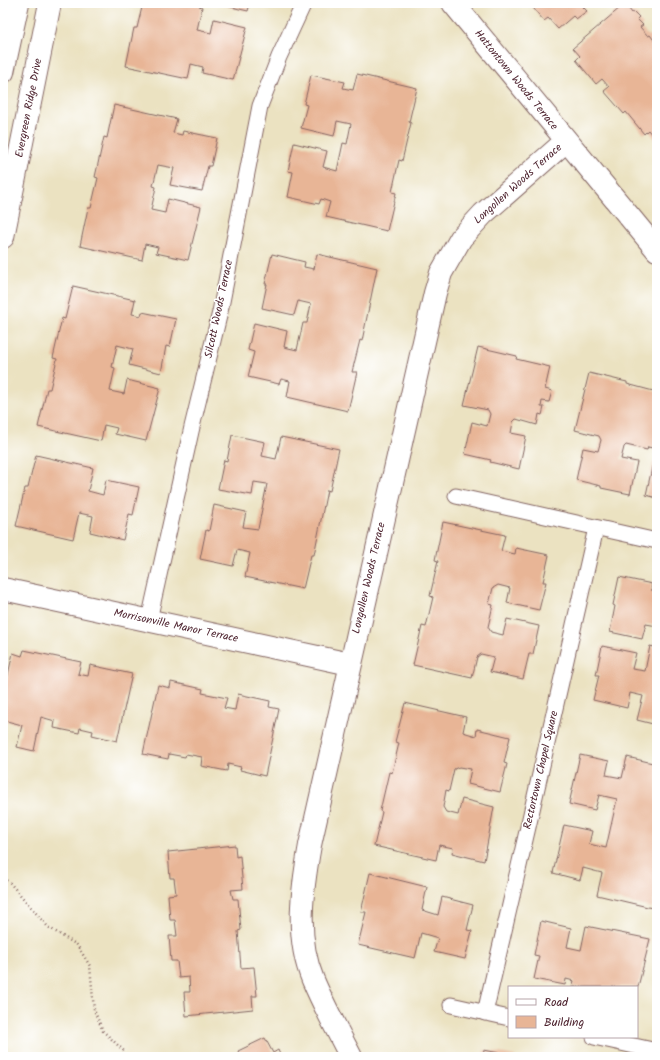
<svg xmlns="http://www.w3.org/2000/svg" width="660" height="1060" font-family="Kalam,sans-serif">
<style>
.building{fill:#e8b596}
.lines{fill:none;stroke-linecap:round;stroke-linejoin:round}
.service-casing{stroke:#826360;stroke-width:17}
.minor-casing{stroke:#826360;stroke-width:24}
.tertiary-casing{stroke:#826360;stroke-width:24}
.path{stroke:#826360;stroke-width:2.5;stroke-dasharray:1 3;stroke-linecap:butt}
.service{stroke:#fff;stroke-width:15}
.minor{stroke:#fff;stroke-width:22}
.tertiary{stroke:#fff;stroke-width:22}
.labels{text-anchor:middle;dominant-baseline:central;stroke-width:3;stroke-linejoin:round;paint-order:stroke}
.street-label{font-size:11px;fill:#4a1f2b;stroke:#fff}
</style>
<rect width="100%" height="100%" fill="#fff"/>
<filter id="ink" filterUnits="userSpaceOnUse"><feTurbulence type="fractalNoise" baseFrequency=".025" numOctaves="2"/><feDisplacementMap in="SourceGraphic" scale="8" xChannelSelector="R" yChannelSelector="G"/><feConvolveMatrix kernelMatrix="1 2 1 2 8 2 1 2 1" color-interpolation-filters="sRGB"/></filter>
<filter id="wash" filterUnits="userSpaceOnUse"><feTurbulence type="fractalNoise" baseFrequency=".012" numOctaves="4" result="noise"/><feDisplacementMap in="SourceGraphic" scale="16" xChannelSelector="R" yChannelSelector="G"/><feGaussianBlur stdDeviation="0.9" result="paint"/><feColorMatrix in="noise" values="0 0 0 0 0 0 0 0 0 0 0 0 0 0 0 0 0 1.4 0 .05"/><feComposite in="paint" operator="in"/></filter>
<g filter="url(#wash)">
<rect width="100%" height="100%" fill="#ebe2c1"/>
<g id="blocks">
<g class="building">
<polygon points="143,3 200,3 199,6 202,7 197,30 211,33 214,19 247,27 233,80 202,73 203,67 191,64 188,79 126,66 134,28 137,28"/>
<polygon points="214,3 250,3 248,11"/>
<polygon points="529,3 588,3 583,7 587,11 576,19 573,16 558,29 548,18 544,21"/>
<polygon points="626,5 632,13 634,12 639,17 637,19 643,25 640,27 648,36 650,35 657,44 657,141 648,130 644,134 626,112 624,114 604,91 609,87 602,79 596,84 576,60 580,56 573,48 621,7 622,8"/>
<polygon points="357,74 417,88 409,122 411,123 402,161 399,160 392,192 396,193 387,231 326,217 330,202 321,199 319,204 288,197 293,172 288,171 294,143 327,151 323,167 337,171 343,143 347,144 351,124 337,121 334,136 301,128 307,105 304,104 311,75 345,82 343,88 353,90"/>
<polygon points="114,105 177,119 173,133 182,135 183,131 217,138 211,166 208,166 202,191 170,185 174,168 158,165 153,186 156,187 151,210 165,213 168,199 201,207 188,260 156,253 158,247 145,244 142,260 80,246 88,208 91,208 98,178 95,177 104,137 107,138"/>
<polygon points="272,254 305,262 304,267 314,269 317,254 377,268 362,341 360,340 352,372 357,372 348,411 287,397 290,381 281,379 279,384 248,377 254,352 248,350 254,323 287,331 284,347 297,350 303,323 307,323 311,304 298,301 294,315 262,308 267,284 265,284"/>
<polygon points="73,286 135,300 132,314 141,316 142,312 176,319 170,347 166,346 161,373 129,365 133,349 117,345 112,367 115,368 110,391 124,394 127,380 160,388 146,441 115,434 117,428 104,425 101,441 38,427 47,389 50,389 57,359 53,358 62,318 65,319"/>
<polygon points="478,347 517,356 516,359 550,367 545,389 552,391 549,402 542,401 541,407 544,407 542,415 539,414 537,425 516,419 513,422 511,433 526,436 519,469 490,462 491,460 465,454 472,422 487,426 490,414 488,410 464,405"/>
<polygon points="589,373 627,382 627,384 657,392 657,449 648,447 647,450 626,445 624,447 621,459 637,462 630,494 601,488 601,486 576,480 583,448 598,451 601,440 599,436 575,430"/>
<polygon points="232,435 265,442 262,456 276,459 281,437 339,449 330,491 327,490 314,555 311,555 303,589 245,577 250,553 237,550 233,566 200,559 206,530 209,531 214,505 246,512 243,527 258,529 267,484 254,482 252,495 218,489 224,460 227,461"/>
<polygon points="36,455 93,468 88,491 103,495 106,480 139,487 133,515 129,514 123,540 90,532 93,516 79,513 73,539 16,526 25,488 28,488"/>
<polygon points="653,463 657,464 657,498 646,495"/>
<polygon points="443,522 505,535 501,551 515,554 516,548 549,555 543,582 546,582 539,610 507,603 510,588 498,585 493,588 489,604 493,605 488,627 491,632 503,635 507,619 539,626 533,654 529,654 523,679 490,672 494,657 481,654 477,657 472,678 413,665 422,626 426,627 433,597 430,596 438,561 435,560"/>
<polygon points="619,577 652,584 651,590 657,591 657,626 646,624 642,639 610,632 615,606 613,605"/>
<polygon points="656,635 657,725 637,720 643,696 630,693 627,708 593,700 599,675 596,675 602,646 636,653 632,669 645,671 650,646 654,647"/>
<polygon points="24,650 81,662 78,674 88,676 90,665 132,674 117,741 92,735 93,731 80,728 79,733 54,728 55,721 41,717 34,751 17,747 22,725 3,720 3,696 13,653 22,656"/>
<polygon points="171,682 203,689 202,693 227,698 224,708 235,710 238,694 270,701 269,707 279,709 265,776 240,770 241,767 228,764 227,771 201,766 202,757 186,754 185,757 169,754 168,759 143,754 158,685 170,688"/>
<polygon points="405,703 466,717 463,732 476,736 477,729 510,737 504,763 507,764 500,792 468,784 471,769 459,767 454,769 449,791 446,790 443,807 446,812 458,815 462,799 494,807 484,861 452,853 453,848 439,845 436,860 374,846 382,812 380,811 389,772 392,773 399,743 395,742"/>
<polygon points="580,755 609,761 606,775 622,778 627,757 657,764 657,885 652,908 597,895 602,873 583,868 580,880 553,873 564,825 592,831 589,844 606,848 617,799 599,795 595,810 569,804"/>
<polygon points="235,845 236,857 240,856 243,889 231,890 233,899 238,899 241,930 238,931 241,968 254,967 257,996 252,996 253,1009 186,1016 184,992 190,992 189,977 179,978 177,961 171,961 169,936 177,936 175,920 170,920 168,895 176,894 174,878 170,878 168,852"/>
<polygon points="370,873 427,887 422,910 438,915 442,897 473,905 467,930 472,931 465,959 434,952 438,938 421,933 415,958 358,945 366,912 361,912"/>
<polygon points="541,921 571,928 567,947 581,950 586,926 650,939 638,987 572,987 574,981 566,979 565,985 534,979 539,956 534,955"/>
<polygon points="265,1038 273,1053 278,1050 281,1057 241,1057 238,1051"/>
<polygon points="484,1050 515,1056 515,1057 483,1057"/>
</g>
</g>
</g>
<g filter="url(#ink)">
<use href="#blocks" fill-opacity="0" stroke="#826360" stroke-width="1"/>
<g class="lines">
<defs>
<g id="service">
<polyline points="456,496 657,541"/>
<polyline points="149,620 192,427 220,312 260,106 279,57 304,3"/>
<polyline points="451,1005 509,1018"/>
<polyline points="485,1013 531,814 596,528"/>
<polyline points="594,1037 657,1051"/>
</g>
<g id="minor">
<polyline points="453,3 657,250"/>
<polyline points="3,589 350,664"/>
<path d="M351,1057C338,1032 324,1006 313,980C295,937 302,890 310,845L435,293L441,273L461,238L483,214L566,141"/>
</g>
<g id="tertiary">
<polyline points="3,72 18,3"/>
<polyline points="3,237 50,3"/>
</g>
</defs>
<use href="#service" class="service-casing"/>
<use href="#minor" class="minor-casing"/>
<use href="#tertiary" class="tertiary-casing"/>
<polyline class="path" points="3,878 10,883 48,927 77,945 90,966 94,1010 103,1031 123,1050 127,1057"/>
<use href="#service" class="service"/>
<use href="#minor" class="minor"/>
<use href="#tertiary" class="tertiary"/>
</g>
</g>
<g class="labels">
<g class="street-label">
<text transform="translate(516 80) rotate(51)">Hattontown Woods Terrace</text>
<text transform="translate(29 108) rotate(-79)">Evergreen Ridge Drive</text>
<text transform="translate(518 184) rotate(-42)">Longollen Woods Terrace</text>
<text transform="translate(219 309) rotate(-78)">Silcott Woods Terrace</text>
<text transform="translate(369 578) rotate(-77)">Longollen Woods Terrace</text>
<text transform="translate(176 626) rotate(12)">Morrisonville Manor Terrace</text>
<text transform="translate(541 770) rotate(-77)">Rectortown Chapel Square</text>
</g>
</g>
<rect width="660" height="1060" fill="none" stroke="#fff" stroke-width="16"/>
<rect x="508" y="986" width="130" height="52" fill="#ffffff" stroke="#b7a5aa"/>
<rect x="516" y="999" width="20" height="6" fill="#ffffff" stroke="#b7a5aa"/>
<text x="544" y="1006" font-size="12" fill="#4a1f2b">Road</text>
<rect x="516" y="1016" width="20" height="12" fill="#e8b596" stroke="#b7a5aa"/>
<text x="544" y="1026" font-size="12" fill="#4a1f2b">Building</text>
</svg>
